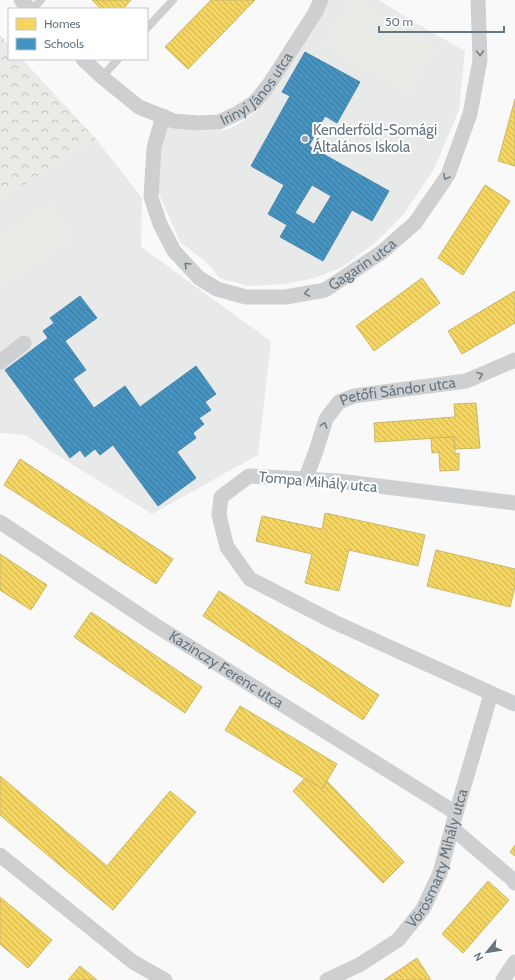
<svg xmlns="http://www.w3.org/2000/svg" width="515" height="980" font-family="Cabin,sans-serif">
<style>
.built{fill:#e8e9e9}
.green{fill:#e8ebe6}
.forest{fill:url(#forest-crowns)}
.homes{fill:url(#homes-back-hatch);stroke:#cab868}
.schools{fill:url(#schools-back-hatch);stroke:#4d8ab0;fill-rule:evenodd}
.lines{fill:none;stroke-linecap:round;stroke-linejoin:round}
.lane{stroke:#cecfd0;stroke-width:8}
.street{stroke:#cecfd0;stroke-width:15}
.oneway{stroke:#707f8b}
.poi-dot{fill:#99a4ac;stroke:#fff;stroke-width:1.5}
.labels{text-anchor:middle;dominant-baseline:central;stroke-width:4;stroke-linejoin:round;paint-order:stroke}
.street-label{font-size:15px;fill:#657683;stroke:#fff}
.poi-label{font-size:15px;fill:#657683;stroke:#fff;text-anchor:start}
</style>
<defs>
<pattern id="forest-crowns" width="20" height="18" patternUnits="userSpaceOnUse"><rect width="20" height="18" fill="#e8ebe6"/><path d="M2 6a3 3 0 1 1 6 0M12 15a3 3 0 1 1 6 0" fill="none" stroke="#c0c3c0"/></pattern>
<pattern id="homes-back-hatch" width="6" height="6" patternUnits="userSpaceOnUse"><rect width="6" height="6" fill="#f6d55c"/><path d="M-1 5l2 2M0 0l6 6M5-1l2 2" fill="none" stroke="#cbb151"/></pattern>
<pattern id="schools-back-hatch" width="6" height="6" patternUnits="userSpaceOnUse"><rect width="6" height="6" fill="#4393c3"/><path d="M-1 5l2 2M0 0l6 6M5-1l2 2" fill="none" stroke="#3a779c"/></pattern>
</defs>
<rect width="100%" height="100%" fill="#f9f9f9"/>
<g class="built">
<polygon points="328,0 379,0 411,20 465,51 459,110 434,169 403,215 375,243 342,267 315,278 284,284 248,286 220,278 207,263 180,242 159,194 158,172 161,148 168,125 180,129 201,131 227,130 245,120 262,107"/>
<polygon points="96,139 142,198 141,247 271,341 258,455 152,514 25,435 0,433 0,200"/>
</g>
<g class="green">
<polygon points="348,0 357,0 438,48 410,96 322,44"/>
<polygon points="52,201 76,238 0,289 0,235"/>
</g>
<polygon class="forest" points="0,35 9,45 9,59 22,59 96,139 0,200"/>
<g class="homes">
<polygon points="92,0 131,0 123,9 101,9"/>
<polygon points="211,0 255,0 188,69 165,47"/>
<polygon points="515,99 515,166 498,161"/>
<polygon points="485,185 510,201 463,275 438,258"/>
<polygon points="422,278 440,303 374,351 356,326"/>
<polygon points="515,291 515,323 462,354 448,331"/>
<polygon points="476,403 480,448 455,449 454,437 375,442 374,423 455,417 454,404"/>
<polygon points="454,437 455,454 459,453 459,470 440,471 439,452 432,453 431,438"/>
<polygon points="20,459 173,559 156,584 4,485"/>
<polygon points="325,513 425,535 418,566 349,550 339,591 305,583 312,554 256,541 262,516 322,529"/>
<polygon points="436,550 515,569 515,587 510,607 427,586"/>
<polygon points="0,554 47,585 31,610 0,590"/>
<polygon points="219,591 379,695 363,720 203,616"/>
<polygon points="91,612 202,687 185,713 74,637"/>
<polygon points="240,706 337,764 322,789 225,730"/>
<polygon points="0,776 107,866 170,791 196,812 113,910 0,815"/>
<polygon points="305,778 322,789 327,781 404,862 383,883 293,791"/>
<polygon points="515,845 515,856 510,852"/>
<polygon points="488,881 509,900 463,953 442,934"/>
<polygon points="0,897 52,940 28,968 0,944"/>
<polygon points="417,958 431,980 384,980"/>
<polygon points="80,966 97,980 68,980"/>
</g>
<g class="schools">
<path d="M305,52L360,82L337,123L325,116L309,146L389,191L372,221L352,210L323,261L280,237L287,225L268,214L284,185L251,166L290,96L282,92ZM312,185L331,196L314,224L295,213Z"/>
<polygon points="80,296 97,318 65,341 86,370 73,379 94,408 125,386 140,407 196,366 216,394 205,402 211,410 199,418 204,424 193,433 196,438 177,452 196,478 158,506 113,445 100,455 95,449 85,457 80,450 70,458 5,370 48,338 43,331 54,323 50,318"/>
</g>
<g class="lines">
<g class="lane">
<polyline points="33,9 41,0"/>
<polyline points="147,28 173,0"/>
<polyline points="102,77 118,59"/>
</g>
<g class="street">
<polyline points="21,0 30,9"/>
<path id="s1" d="M83,59L102,77L139,107L174,121L198,123L219,122L238,113L255,102L270,83L315,13L321,0"/>
<path id="s2" d="M163,116L154,148L151,197L160,224L174,251L199,278L217,289L246,297H286L325,290L382,252L415,223L448,175L470,114L480,60L478,0"/>
<polyline points="0,362 24,343"/>
<path id="s3" d="M305,480L316,451L326,419L339,402L354,396L466,381L515,360"/>
<polyline points="515,503 338,481 249,476 221,497 219,515 227,547 250,579 334,622 515,704"/>
<path id="s4" d="M0,522L155,625L456,813"/>
<polyline points="452,828 512,879 515,883"/>
<polyline points="0,855 133,962 165,980"/>
<path id="s5" d="M327,980L359,965L398,940L423,909L440,873L456,813L491,694"/>
<polyline points="503,980 515,962"/>
</g>
</g>
<defs><path id="oneway-chevron" d="M-2-3.5L2.5 0L-2 3.5" fill="none" stroke-width="1.6" stroke-linecap="round" stroke-linejoin="round"/></defs>
<g class="oneway">
<use href="#oneway-chevron" transform="translate(480 53) rotate(89)"/>
<use href="#oneway-chevron" transform="translate(446 177) rotate(120)"/>
<use href="#oneway-chevron" transform="translate(187 265) rotate(-134)"/>
<use href="#oneway-chevron" transform="translate(307 293) rotate(170)"/>
<use href="#oneway-chevron" transform="translate(480 375) rotate(-22)"/>
<use href="#oneway-chevron" transform="translate(324 425) rotate(-73)"/>
</g>
<circle class="poi-dot" cx="305" cy="139" r="4"/>
<g class="labels">
<g class="street-label">
<text stroke="none"><textPath href="#s1" startOffset="208">Irinyi János utca</textPath></text>
<text stroke="none"><textPath href="#s2" startOffset="354">Gagarin utca</textPath></text>
<text stroke="none"><textPath href="#s3" startOffset="146">Petőfi Sándor utca</textPath></text>
<text transform="translate(318 482) rotate(5)">Tompa Mihály utca</text>
<text stroke="none"><textPath href="#s4" startOffset="270">Kazinczy Ferenc utca</textPath></text>
<text stroke="none"><textPath href="#s5" startOffset="174">Vörösmarty Mihály utca</textPath></text>
</g>
<g class="poi-label">
<text x="313" y="130">Kenderföld-Somági<tspan x="313" dy="17">Általános Iskola</tspan></text>
</g>
</g>
<rect x="8" y="8" width="140" height="52" fill="#ffffff" stroke="#c1c8cd"/>
<rect x="16" y="18" width="20" height="12" fill="#f6d55c" stroke="#c1c8cd"/>
<text x="44" y="28" font-size="12" fill="#657683">Homes</text>
<rect x="16" y="38" width="20" height="12" fill="#4393c3" stroke="#c1c8cd"/>
<text x="44" y="48" font-size="12" fill="#657683">Schools</text>
<g transform="translate(487 952) rotate(240)" stroke="#ffffff" stroke-width="3" paint-order="stroke">
<path d="M0-3L7 15L0 10L-7 15Z" fill="#657683"/>
<text y="-6" font-size="11" font-weight="bold" text-anchor="middle" fill="#657683">N</text>
</g>
<path d="M379 26v6h125v-6" fill="none" stroke="#657683" stroke-width="2"/>
<text x="385" y="26" font-size="12" fill="#657683" stroke="#ffffff" stroke-width="3" paint-order="stroke">50 m</text>
</svg>
